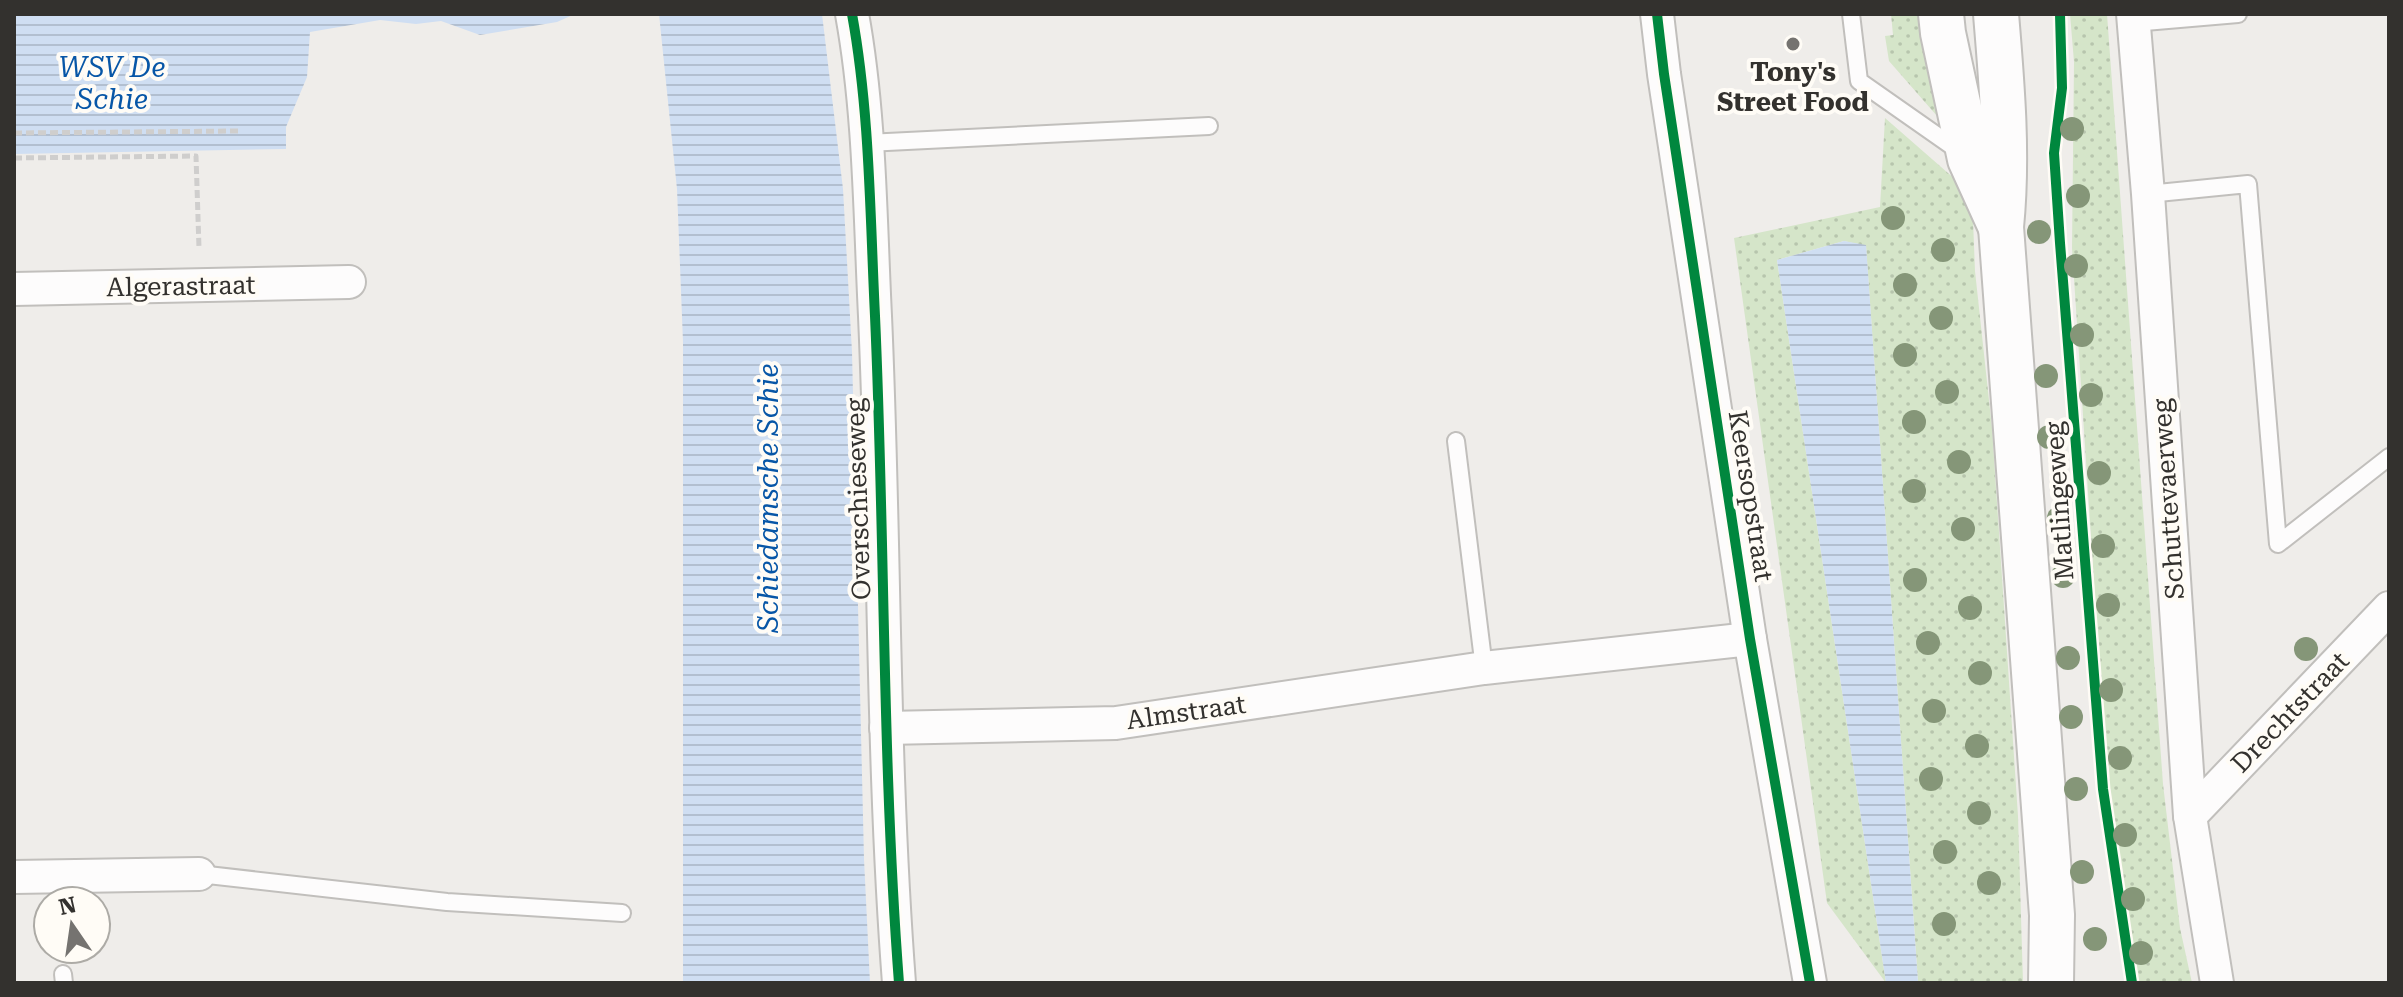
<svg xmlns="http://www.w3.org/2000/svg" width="2403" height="997" font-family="'Roboto Serif',serif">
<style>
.grass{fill:url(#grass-dots)}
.water{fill:url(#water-rules)}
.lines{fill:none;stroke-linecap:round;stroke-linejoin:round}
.service-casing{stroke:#c1bfbc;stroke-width:20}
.minor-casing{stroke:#c1bfbc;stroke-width:36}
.secondary-casing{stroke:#c1bfbc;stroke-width:48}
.path{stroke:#cfcecd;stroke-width:5;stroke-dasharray:8 4;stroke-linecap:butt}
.service{stroke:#fdfcfc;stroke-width:16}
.minor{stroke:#fdfcfc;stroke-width:32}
.secondary{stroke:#fdfcfc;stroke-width:44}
.cycleway-casing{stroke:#fffcf6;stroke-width:15}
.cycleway{stroke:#00873e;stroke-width:10}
.tree{fill:#859678}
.poi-dot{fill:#757370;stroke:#fffcf6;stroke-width:3}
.labels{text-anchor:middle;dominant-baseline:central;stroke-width:8;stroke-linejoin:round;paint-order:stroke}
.poi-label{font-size:26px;font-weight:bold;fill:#33312e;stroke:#fffcf6}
.street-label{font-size:26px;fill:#33312e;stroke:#fffcf6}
.water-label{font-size:28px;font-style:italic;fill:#0756a7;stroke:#fffcf6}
</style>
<defs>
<pattern id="grass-dots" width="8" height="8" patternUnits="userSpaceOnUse" patternTransform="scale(2)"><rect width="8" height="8" fill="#d5e5c9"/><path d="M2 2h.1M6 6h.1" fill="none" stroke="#b7c5ad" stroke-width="1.8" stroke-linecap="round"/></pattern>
<pattern id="water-rules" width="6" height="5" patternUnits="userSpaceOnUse" patternTransform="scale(2)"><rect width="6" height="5" fill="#cfdef2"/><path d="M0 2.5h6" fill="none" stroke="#b2bfd0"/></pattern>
</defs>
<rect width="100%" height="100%" fill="#efedea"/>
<g class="grass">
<polygon points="1891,14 1925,14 1944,124 1889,61 1885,36 1893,35"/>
<polygon points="2070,14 2107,14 2163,784 2180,928 2192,983 2132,983 2104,735 2072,248 2074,62"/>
<polygon points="1885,118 1972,194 1975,271 1992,428 2018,816 2023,983 1904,983 1918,981 1866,246 1844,241 1777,260 1886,983 1827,903 1734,238 1880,207"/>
</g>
<g class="water">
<polygon points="14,14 575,14 557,22 480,35 441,21 416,24 380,20 310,32 307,77 286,127 286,149 14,154"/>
<polygon points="659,14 822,14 843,189 852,352 864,859 870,983 683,983 683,342 677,189"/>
<polygon points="1844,241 1866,245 1918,982 1886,983 1777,260"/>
</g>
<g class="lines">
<defs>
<g id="service">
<polyline points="1851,14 1859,81 1959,151"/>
<polyline points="2133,23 2238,14"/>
<polyline points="867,143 1209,126"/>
<polyline points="2148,194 2248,184 2278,544 2389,457"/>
<polyline points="1456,441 1484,668"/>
<polyline points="199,874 447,902 622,913"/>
<polyline points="63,974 64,983"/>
</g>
<g id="minor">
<path d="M852,14C870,113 870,216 875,316C885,538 882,761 899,983"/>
<polyline points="1657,14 1664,74 1750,639 1810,983"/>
<polyline points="2133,14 2148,194 2190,816 2217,983"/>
<polyline points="14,289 349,282"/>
<polyline points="886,728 1116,723 1484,668 1750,639"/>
<polyline points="2190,816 2389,608"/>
<polyline points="14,877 199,874"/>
</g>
<g id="secondary">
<polyline points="1941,14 1943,33 1970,159 2000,225"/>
<path d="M1996,14C2002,85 2008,156 2001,227L2052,915L2051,983"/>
</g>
</defs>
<use href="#service" class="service-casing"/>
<use href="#minor" class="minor-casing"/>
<use href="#secondary" class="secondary-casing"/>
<g class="path">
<polyline points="14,133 239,131"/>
<polyline points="14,158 196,156 199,248"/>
</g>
<use href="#service" class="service"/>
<use href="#minor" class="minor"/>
<use href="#secondary" class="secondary"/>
<defs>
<g id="cycleway">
<path d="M852,14C870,113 870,216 875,316C885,538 882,761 899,983"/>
<polyline points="1657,14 1664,74 1750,639 1810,983"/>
<polyline points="2060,14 2062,88 2054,153 2060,243 2103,789 2132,983"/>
</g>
</defs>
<use href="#cycleway" class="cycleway-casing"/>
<use href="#cycleway" class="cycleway"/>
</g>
<g class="tree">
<circle cx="2072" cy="129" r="12"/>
<circle cx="2078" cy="196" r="12"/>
<circle cx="1893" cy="218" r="12"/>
<circle cx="2039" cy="232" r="12"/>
<circle cx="1943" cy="250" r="12"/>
<circle cx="2076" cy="266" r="12"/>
<circle cx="1905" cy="285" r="12"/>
<circle cx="1941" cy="318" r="12"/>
<circle cx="2082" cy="335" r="12"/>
<circle cx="1905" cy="355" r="12"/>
<circle cx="2046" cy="376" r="12"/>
<circle cx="1947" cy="392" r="12"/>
<circle cx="2091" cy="395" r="12"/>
<circle cx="1914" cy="422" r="12"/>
<circle cx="2049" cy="437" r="12"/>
<circle cx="1959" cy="462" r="12"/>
<circle cx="2099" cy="473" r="12"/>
<circle cx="1914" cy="491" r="12"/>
<circle cx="2059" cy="518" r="12"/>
<circle cx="1963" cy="529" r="12"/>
<circle cx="2103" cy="546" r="12"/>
<circle cx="2063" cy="576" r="12"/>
<circle cx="1915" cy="580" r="12"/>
<circle cx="2108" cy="605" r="12"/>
<circle cx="1970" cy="608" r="12"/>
<circle cx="1928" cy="643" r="12"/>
<circle cx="2306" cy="649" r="12"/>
<circle cx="2068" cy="658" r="12"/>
<circle cx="1980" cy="673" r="12"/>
<circle cx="2111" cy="690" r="12"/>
<circle cx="1934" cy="711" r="12"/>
<circle cx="2071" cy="717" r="12"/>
<circle cx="1977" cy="746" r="12"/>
<circle cx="2120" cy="758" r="12"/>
<circle cx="1931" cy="779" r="12"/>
<circle cx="2076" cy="789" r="12"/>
<circle cx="1979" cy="813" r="12"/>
<circle cx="2125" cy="835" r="12"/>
<circle cx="1945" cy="852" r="12"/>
<circle cx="2082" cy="872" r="12"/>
<circle cx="1989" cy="883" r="12"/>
<circle cx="2133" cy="899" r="12"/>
<circle cx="1944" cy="924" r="12"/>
<circle cx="2095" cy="939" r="12"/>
<circle cx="2141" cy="953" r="12"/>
</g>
<circle class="poi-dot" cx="1793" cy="44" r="8"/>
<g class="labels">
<g class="poi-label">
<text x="1793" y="72">Tony's<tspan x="1793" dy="30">Street Food</tspan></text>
</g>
<g class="street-label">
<text transform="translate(181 286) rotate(-1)">Algerastraat</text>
<text transform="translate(1751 496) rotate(81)">Keersopstraat</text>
<text transform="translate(858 499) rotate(-92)">Overschieseweg</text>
<text transform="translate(2168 499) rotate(-94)">Schuttevaerweg</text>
<text transform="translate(2059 501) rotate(-94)">Matlingeweg</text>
<text transform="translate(1186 712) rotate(-8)">Almstraat</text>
<text transform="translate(2290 712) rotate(-46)">Drechtstraat</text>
</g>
<g class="water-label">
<text x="112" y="67">WSV De<tspan x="112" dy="32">Schie</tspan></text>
<text transform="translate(768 498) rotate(-90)">Schiedamsche Schie</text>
</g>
</g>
<rect width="2403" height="997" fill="none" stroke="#33312e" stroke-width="32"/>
<g transform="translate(72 925) rotate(347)"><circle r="38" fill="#fffcf6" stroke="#adaba6" stroke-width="2"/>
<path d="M0-6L14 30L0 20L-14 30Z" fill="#757370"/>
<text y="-12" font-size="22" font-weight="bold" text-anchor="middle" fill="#33312e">N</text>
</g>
</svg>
